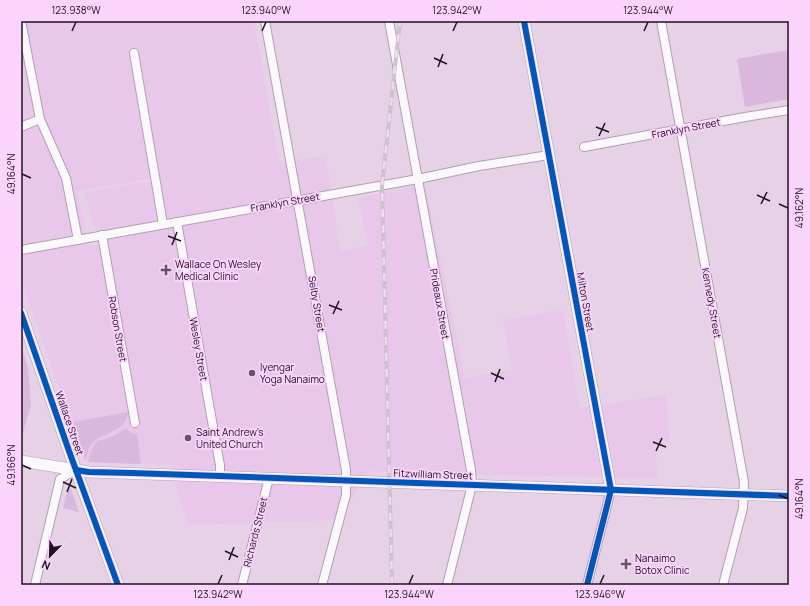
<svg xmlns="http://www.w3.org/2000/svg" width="810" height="606" font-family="Manrope,sans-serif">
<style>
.built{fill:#e8c7ea;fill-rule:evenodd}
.green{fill:#dab7dc}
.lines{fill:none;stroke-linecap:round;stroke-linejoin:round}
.street-casing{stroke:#b0a0b1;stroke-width:10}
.secondary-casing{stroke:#b0a0b1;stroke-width:12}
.street{stroke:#fbf8fb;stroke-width:8}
.secondary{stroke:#fbf8fb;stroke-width:11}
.rail-casing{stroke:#c9c3ca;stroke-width:4}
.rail{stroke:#fbd4fe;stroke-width:2.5;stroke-dasharray:8;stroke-linecap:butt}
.cycleway-casing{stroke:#fbd4fe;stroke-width:8}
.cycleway{stroke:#0057b8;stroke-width:6}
.ticks{fill:none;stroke:#201321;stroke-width:1.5}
.poi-dot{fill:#655666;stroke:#fbd4fe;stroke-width:1.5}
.labels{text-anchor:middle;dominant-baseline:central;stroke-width:3.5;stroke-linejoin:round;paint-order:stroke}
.street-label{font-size:10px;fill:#201321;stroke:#fbd4fe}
.poi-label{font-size:10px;fill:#201321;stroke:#fbd4fe;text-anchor:start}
.neatline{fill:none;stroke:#201321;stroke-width:1.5}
.ticks-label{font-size:10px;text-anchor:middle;fill:#201321}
</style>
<rect width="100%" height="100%" fill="#e6d1e7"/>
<path class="built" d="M32,21H254L279,163L326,156L340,251L368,246L358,198L425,184L465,378L512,370L503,320L563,310L580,408L666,395L669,442L654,443L659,479L368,471L339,520L188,525L169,465L88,462L85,460L21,280V27ZM150,179V182L84,192L100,244L89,246L77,191Z"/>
<g class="green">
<polygon points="788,50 789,99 745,107 737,59"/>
<polygon points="21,346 28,368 31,405 21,440"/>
<path d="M128,412C127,431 105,432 93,442C88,447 88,454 85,460L73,422Z"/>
<polygon points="126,428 131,433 137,434 141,464 88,462 92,448 98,441 112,437"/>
<polygon points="69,484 79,512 63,508"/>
</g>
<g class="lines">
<defs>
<g id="street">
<polyline points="21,21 40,119 66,178 78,240"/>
<polyline points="265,21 346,470 346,495 322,585"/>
<polyline points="389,21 471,470 472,485 447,585"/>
<polyline points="661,21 744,482 743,508 723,585"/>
<polyline points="134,53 163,224"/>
<polyline points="21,127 40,119"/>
<polyline points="584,147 745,117 789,110"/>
<polyline points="177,222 212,421 220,465 220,476"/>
<polyline points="102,235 135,423"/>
<polyline points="21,250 418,179 479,166 549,155"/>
<polyline points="35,585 60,479 76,470"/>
<polyline points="242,585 269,478"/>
<polyline points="587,585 611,490"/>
</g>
<g id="secondary">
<polyline points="524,21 611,490"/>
<polyline points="21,313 69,451 118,585"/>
<polyline points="21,461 89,472 789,496"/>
</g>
</defs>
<use href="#street" class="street-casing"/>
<use href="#secondary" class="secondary-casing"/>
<use href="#street" class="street"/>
<use href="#secondary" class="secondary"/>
<defs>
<polyline id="rail" points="392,585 382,185 400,21"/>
</defs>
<use href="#rail" class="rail-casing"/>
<use href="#rail" class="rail"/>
<defs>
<g id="cycleway">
<polyline points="524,21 611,490 587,585"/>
<polyline points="21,313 69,451 118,585"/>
<polyline points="76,470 89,472 132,473 789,496"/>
</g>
</defs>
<use href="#cycleway" class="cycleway-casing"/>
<use href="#cycleway" class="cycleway"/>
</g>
<path class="ticks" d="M72,31L76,22M262,31L266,22M453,31L457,22M644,31L648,22M434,58L447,64M438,67L443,54M596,127L609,132M599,136L605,123M22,174L31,178M757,195L770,201M761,204L767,192M779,204L788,208M168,236L181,241M172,245L177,232M329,305L342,310M333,314L339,301M491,373L504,379M495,382L500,369M653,442L666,447M656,451L662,438M22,465L31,469M63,482L76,488M67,492L72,479M779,495L788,499M225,551L238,557M229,560L234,547M218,584L222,575M409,584L413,575M600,584L604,575"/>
<g class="poi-dot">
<path d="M164 264h4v4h4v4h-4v4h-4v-4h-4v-4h4z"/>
<circle cx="252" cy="373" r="4"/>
<circle cx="188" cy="438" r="4"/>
<path d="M624 558h4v4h4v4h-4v4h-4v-4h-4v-4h4z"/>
</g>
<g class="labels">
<g class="street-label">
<text transform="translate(686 128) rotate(-11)">Franklyn Street</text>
<text transform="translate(285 202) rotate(-10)">Franklyn Street</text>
<text transform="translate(586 302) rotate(80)">Milton Street</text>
<text transform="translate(712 303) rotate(80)">Kennedy Street</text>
<text transform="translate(317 304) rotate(80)">Selby Street</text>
<text transform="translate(440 304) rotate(80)">Prideaux Street</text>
<text transform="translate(118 329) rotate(80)">Robson Street</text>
<text transform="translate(199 349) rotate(80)">Wesley Street</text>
<text transform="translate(70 423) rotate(71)">Wallace Street</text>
<text transform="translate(433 474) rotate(2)">Fitzwilliam Street</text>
<text transform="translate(255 532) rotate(-76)">Richards Street</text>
</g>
<g class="poi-label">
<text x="175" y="264">Wallace On Wesley<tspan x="175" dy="12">Medical Clinic</tspan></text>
<text x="260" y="367">Iyengar<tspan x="260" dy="12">Yoga Nanaimo</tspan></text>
<text x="196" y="432">Saint Andrew's<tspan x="196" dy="12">United Church</tspan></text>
<text x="635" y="558">Nanaimo<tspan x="635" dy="12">Botox Clinic</tspan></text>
</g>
</g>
<rect width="810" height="606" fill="none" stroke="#fbd4fe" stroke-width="44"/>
<g transform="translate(50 556) rotate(203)" stroke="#fbd4fe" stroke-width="3" paint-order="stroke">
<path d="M0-3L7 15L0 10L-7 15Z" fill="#201321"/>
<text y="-6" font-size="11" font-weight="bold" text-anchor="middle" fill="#201321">N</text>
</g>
<rect x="22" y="22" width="766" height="562" class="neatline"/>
<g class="ticks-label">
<text x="76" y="14">123.938°W</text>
<text x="266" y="14">123.940°W</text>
<text x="457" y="14">123.942°W</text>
<text x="648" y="14">123.944°W</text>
<text transform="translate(11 174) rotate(-90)" y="4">49.164°N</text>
<text transform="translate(799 208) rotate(-90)" y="4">49.162°N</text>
<text transform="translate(11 465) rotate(-90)" y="4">49.166°N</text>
<text transform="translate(799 499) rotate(-90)" y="4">49.164°N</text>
<text x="218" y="598">123.942°W</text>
<text x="409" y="598">123.944°W</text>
<text x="600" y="598">123.946°W</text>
</g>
</svg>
